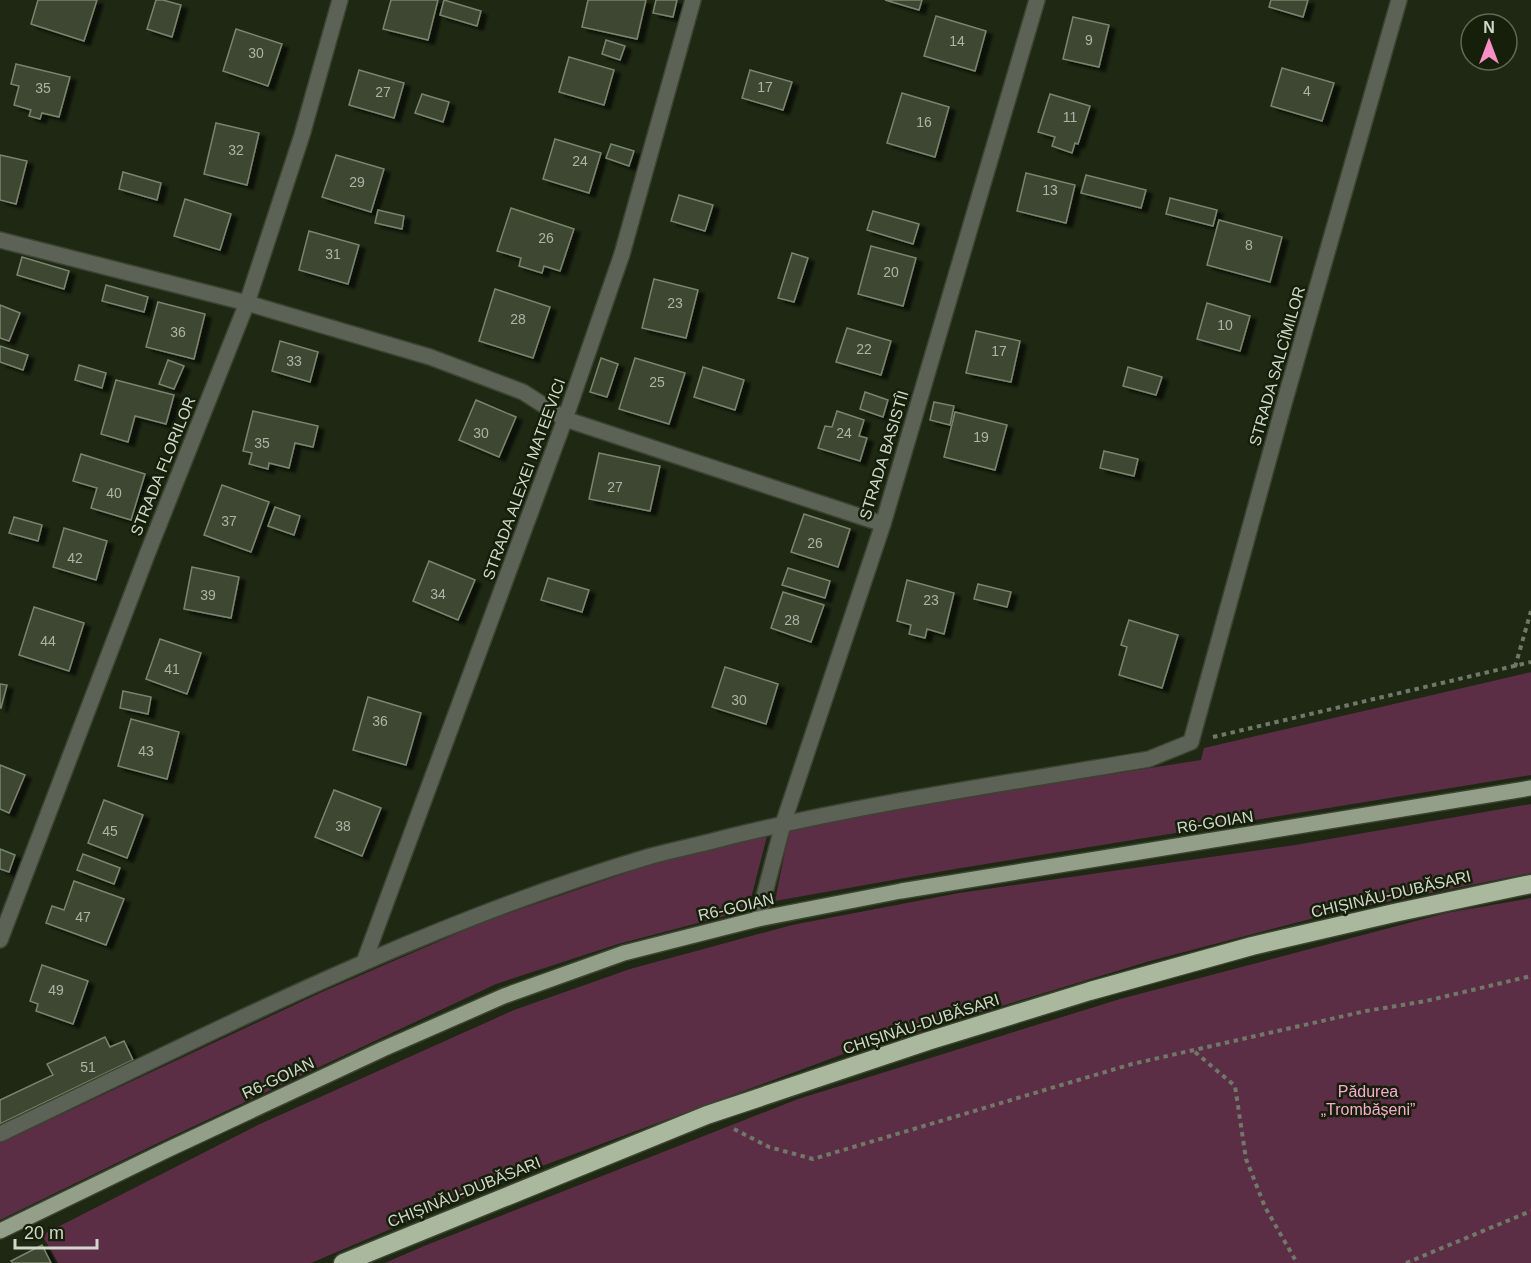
<svg xmlns="http://www.w3.org/2000/svg" width="1531" height="1263" font-family="Helvetica,sans-serif">
<style>
.green{fill:#5c2e46}
.building{fill:#3c4731;stroke:#79856c;stroke-width:1.5;filter:url(#shadow)}
.lines{fill:none;stroke-linecap:round;stroke-linejoin:round}
.minor-casing{stroke:#3b4430;stroke-width:18}
.major-casing{stroke:#3b4430;stroke-width:18}
.highway-casing{stroke:#3b4430;stroke-width:21}
.path{stroke:#707867;stroke-width:4;stroke-dasharray:4.5 4.5;stroke-linecap:butt}
.minor{stroke:#5d6257;stroke-width:15}
.major{stroke:#949f8a;stroke-width:15}
.highway{stroke:#aab89d;stroke-width:18}
.labels{text-anchor:middle;dominant-baseline:central;stroke-width:5;stroke-linejoin:round;paint-order:stroke}
.number-label{font-size:14px;fill:#acb4a4}
.street-label{font-size:16px;fill:#d1d8cb;stroke:#151f0a}
.park-label{font-size:16px;fill:#f9aad0;stroke:#151f0a}
</style>
<defs>
<filter id="shadow"><feDropShadow dx="6" dy="4" stdDeviation="1.5" flood-color="#0009"/></filter>
</defs>
<rect width="100%" height="100%" fill="#1e2813"/>
<g class="green">
<polygon points="1531,672 1531,775 955,869 775,901 789,831 863,813 1201,760 1204,748"/>
<polygon points="1531,804 1531,873 1341,911 1150,961 846,1053 515,1176 311,1263 58,1263 42,1235 260,1124 514,1010 630,969 792,925 959,893 1295,845"/>
<polygon points="767,836 748,910 618,944 496,984 158,1143 0,1220 0,1143 322,992 486,921 652,864"/>
<polygon points="1531,898 1531,1263 385,1263 424,1246 798,1099 1120,999 1446,913"/>
</g>
<g class="building">
<polygon points="38,0 97,0 84,41 31,24"/>
<polygon points="156,0 163,0 181,5 172,37 147,29"/>
<polygon points="391,0 438,0 428,40 383,29"/>
<polygon points="444,0 481,11 477,26 440,15"/>
<polygon points="588,0 646,0 637,39 582,27"/>
<polygon points="656,0 677,0 673,17 653,13"/>
<polygon points="885,0 922,0 919,10"/>
<polygon points="1271,0 1308,0 1303,17 1269,7"/>
<polygon points="936,16 986,31 975,71 924,56"/>
<polygon points="1073,17 1109,25 1099,67 1063,59"/>
<polygon points="236,29 282,44 268,86 223,71"/>
<polygon points="606,40 625,46 620,60 602,54"/>
<polygon points="569,57 614,70 604,105 559,92"/>
<polygon points="16,64 70,77 59,117 42,113 40,119 29,116 31,110 14,105 19,86 11,84"/>
<polygon points="1282,68 1334,83 1322,121 1271,106"/>
<polygon points="359,70 404,83 394,118 349,105"/>
<polygon points="750,70 792,82 783,110 742,98"/>
<polygon points="902,93 949,107 935,157 887,143"/>
<polygon points="422,94 449,102 443,122 415,113"/>
<polygon points="1050,94 1090,106 1078,144 1075,143 1072,153 1052,146 1055,137 1038,132"/>
<polygon points="216,123 259,133 247,185 204,174"/>
<polygon points="555,139 601,153 589,193 543,179"/>
<polygon points="611,144 634,151 629,166 606,158"/>
<polygon points="0,155 27,161 16,204 0,200"/>
<polygon points="336,155 384,169 371,212 322,197"/>
<polygon points="123,172 161,183 157,200 119,189"/>
<polygon points="1026,173 1075,185 1066,223 1017,211"/>
<polygon points="1086,175 1146,190 1141,208 1081,193"/>
<polygon points="679,195 713,205 705,231 671,221"/>
<polygon points="1170,198 1217,210 1213,226 1166,214"/>
<polygon points="185,199 231,214 220,250 174,236"/>
<polygon points="511,208 574,229 560,271 544,266 542,273 519,266 521,258 497,251"/>
<polygon points="378,210 404,216 402,229 375,223"/>
<polygon points="873,211 919,224 913,244 867,230"/>
<polygon points="1219,220 1282,237 1270,282 1207,265"/>
<polygon points="309,231 359,245 348,284 299,270"/>
<polygon points="871,246 916,258 903,306 858,294"/>
<polygon points="792,253 808,258 794,302 778,298"/>
<polygon points="22,257 69,271 64,289 17,275"/>
<polygon points="654,279 698,290 686,338 642,328"/>
<polygon points="106,285 148,297 144,312 102,301"/>
<polygon points="495,289 550,307 533,358 479,341"/>
<polygon points="158,302 205,314 194,359 146,347"/>
<polygon points="1207,303 1250,316 1240,351 1197,339"/>
<polygon points="0,305 20,313 9,341 0,338"/>
<polygon points="847,328 891,341 881,375 836,362"/>
<polygon points="976,331 1020,341 1011,382 966,373"/>
<polygon points="280,341 318,352 310,382 272,371"/>
<polygon points="0,346 28,355 23,370 0,362"/>
<polygon points="601,358 618,364 607,397 590,392"/>
<polygon points="635,358 685,373 669,424 619,409"/>
<polygon points="168,360 184,366 174,389 159,384"/>
<polygon points="79,365 106,373 102,388 75,380"/>
<polygon points="703,367 744,380 735,410 694,397"/>
<polygon points="1128,367 1162,377 1156,395 1123,386"/>
<polygon points="116,380 174,395 166,424 135,416 128,442 101,434"/>
<polygon points="865,392 888,400 883,417 860,409"/>
<polygon points="476,400 516,417 499,457 459,440"/>
<polygon points="934,402 954,406 950,425 930,420"/>
<polygon points="253,411 318,426 313,447 295,443 289,468 269,463 268,469 249,464 252,453 243,451"/>
<polygon points="837,411 864,420 859,436 867,438 860,461 818,448 825,426 832,427"/>
<polygon points="955,412 1007,425 995,470 944,457"/>
<polygon points="1104,451 1138,459 1134,476 1100,468"/>
<polygon points="599,453 660,466 650,511 589,499"/>
<polygon points="81,454 145,474 131,520 91,508 97,488 73,481"/>
<polygon points="222,485 269,502 251,552 204,535"/>
<polygon points="275,507 300,516 294,535 268,526"/>
<polygon points="804,514 850,529 838,567 791,552"/>
<polygon points="14,517 42,525 38,541 9,533"/>
<polygon points="64,528 107,541 96,580 53,567"/>
<polygon points="429,561 475,580 458,620 413,601"/>
<polygon points="192,567 239,577 231,618 184,609"/>
<polygon points="788,568 830,581 825,598 782,585"/>
<polygon points="548,578 589,590 582,612 541,600"/>
<polygon points="907,580 954,593 944,634 927,629 925,638 909,634 911,625 897,621"/>
<polygon points="978,584 1011,592 1007,607 974,599"/>
<polygon points="783,592 824,605 811,642 771,628"/>
<polygon points="34,607 84,623 69,671 19,655"/>
<polygon points="1129,620 1178,635 1162,688 1119,675 1127,647 1121,645"/>
<polygon points="160,639 201,653 187,694 146,679"/>
<polygon points="725,667 778,684 766,724 712,707"/>
<polygon points="0,684 7,685 1,708 0,708"/>
<polygon points="123,691 151,697 148,714 120,708"/>
<polygon points="368,697 421,713 406,765 353,750"/>
<polygon points="131,719 179,732 167,779 118,766"/>
<polygon points="0,765 25,775 9,813 0,809"/>
<polygon points="334,790 381,808 362,856 315,837"/>
<polygon points="104,800 143,815 127,858 88,843"/>
<polygon points="0,849 15,855 9,872 0,869"/>
<polygon points="83,854 120,868 114,884 77,870"/>
<polygon points="74,881 124,899 106,945 46,923 52,906 64,910"/>
<polygon points="42,965 88,981 73,1024 36,1011 38,1004 30,1001"/>
<polygon points="105,1037 110,1047 124,1041 133,1060 0,1124 0,1100 53,1075 47,1064"/>
<polygon points="42,1245 51,1263 13,1263 11,1261"/>
</g>
<g class="lines">
<defs>
<g id="minor">
<polyline points="0,240 247,303 430,357 523,392 565,419 883,524"/>
<polyline points="758,919 783,824 883,524 1037,0"/>
<polyline points="0,940 148,552 247,303 302,135 340,0"/>
<polyline points="364,962 565,419 622,254 693,0"/>
<path d="M0,1134C213,1032 424,923 651,856C677,849 703,844 728,837C867,803 1008,783 1149,759L1191,742L1283,407L1399,0"/>
</g>
<polyline id="major" points="0,1231 167,1150 383,1049 504,996 624,953 758,919 901,891 1531,788"/>
<polyline id="highway" points="343,1263 707,1115 928,1041 1090,991 1252,946 1394,913 1531,884"/>
</defs>
<use href="#minor" class="minor-casing"/>
<use href="#major" class="major-casing"/>
<use href="#highway" class="highway-casing"/>
<g class="path">
<polyline points="1515,667 1531,611"/>
<polyline points="1213,737 1531,662"/>
<polyline points="1195,1052 1235,1086 1246,1159 1265,1207 1297,1263"/>
<polyline points="734,1129 769,1147 813,1159 1132,1064 1366,1011 1426,1001 1531,976"/>
<polyline points="1406,1263 1531,1211"/>
</g>
<use href="#minor" class="minor"/>
<use href="#major" class="major"/>
<use href="#highway" class="highway"/>
</g>
<g class="labels">
<g class="number-label">
<text x="1089" y="40">9</text>
<text x="957" y="41">14</text>
<text x="256" y="53">30</text>
<text x="765" y="87">17</text>
<text x="43" y="88">35</text>
<text x="1307" y="91">4</text>
<text x="383" y="92">27</text>
<text x="1070" y="117">11</text>
<text x="924" y="122">16</text>
<text x="236" y="150">32</text>
<text x="580" y="161">24</text>
<text x="357" y="182">29</text>
<text x="1050" y="190">13</text>
<text x="546" y="238">26</text>
<text x="1249" y="245">8</text>
<text x="333" y="254">31</text>
<text x="891" y="272">20</text>
<text x="675" y="303">23</text>
<text x="518" y="319">28</text>
<text x="1225" y="325">10</text>
<text x="178" y="332">36</text>
<text x="864" y="349">22</text>
<text x="999" y="351">17</text>
<text x="294" y="361">33</text>
<text x="657" y="382">25</text>
<text x="481" y="433">30</text>
<text x="844" y="433">24</text>
<text x="981" y="437">19</text>
<text x="262" y="443">35</text>
<text x="615" y="487">27</text>
<text x="114" y="493">40</text>
<text x="229" y="521">37</text>
<text x="815" y="543">26</text>
<text x="75" y="558">42</text>
<text x="438" y="594">34</text>
<text x="208" y="595">39</text>
<text x="931" y="600">23</text>
<text x="792" y="620">28</text>
<text x="48" y="641">44</text>
<text x="172" y="669">41</text>
<text x="739" y="700">30</text>
<text x="380" y="721">36</text>
<text x="146" y="751">43</text>
<text x="343" y="826">38</text>
<text x="110" y="831">45</text>
<text x="83" y="917">47</text>
<text x="56" y="990">49</text>
<text x="88" y="1067">51</text>
</g>
<g class="street-label">
<text transform="translate(1277 366) rotate(-74)">STRADA SALCÎMILOR</text>
<text transform="translate(884 455) rotate(-73)">STRADA BASISTÎI</text>
<text transform="translate(163 466) rotate(-68)">STRADA FLORILOR</text>
<text transform="translate(524 479) rotate(-70)">STRADA ALEXEI MATEEVICI</text>
<text transform="translate(1215 822) rotate(-9)">R6-GOIAN</text>
<text transform="translate(1391 894) rotate(-13)">CHIȘINĂU-DUBĂSARI</text>
<text transform="translate(736 907) rotate(-13)">R6-GOIAN</text>
<text transform="translate(921 1024) rotate(-18)">CHIȘINĂU-DUBĂSARI</text>
<text transform="translate(278 1078) rotate(-25)">R6-GOIAN</text>
<text transform="translate(464 1192) rotate(-22)">CHIȘINĂU-DUBĂSARI</text>
</g>
<g class="park-label">
<text x="1368" y="1091">Pădurea<tspan x="1368" dy="18">„Trombășeni”</tspan></text>
</g>
</g>
<g transform="translate(1489 42)"><circle r="28" fill="#151f0a" stroke="#606957" stroke-width="1.5"/>
<path d="M0-4.5L10 22L0 15L-10 22Z" fill="#fa8fc6"/>
<text y="-9" font-size="16" font-weight="bold" text-anchor="middle" fill="#d1d8cb">N</text>
</g>
<path d="M15 1239v9h82v-9" fill="none" stroke="#d1d8cb" stroke-width="3"/>
<text x="24" y="1239" font-size="18" fill="#d1d8cb" stroke="#151f0a" stroke-width="4.5" paint-order="stroke">20 m</text>
</svg>
